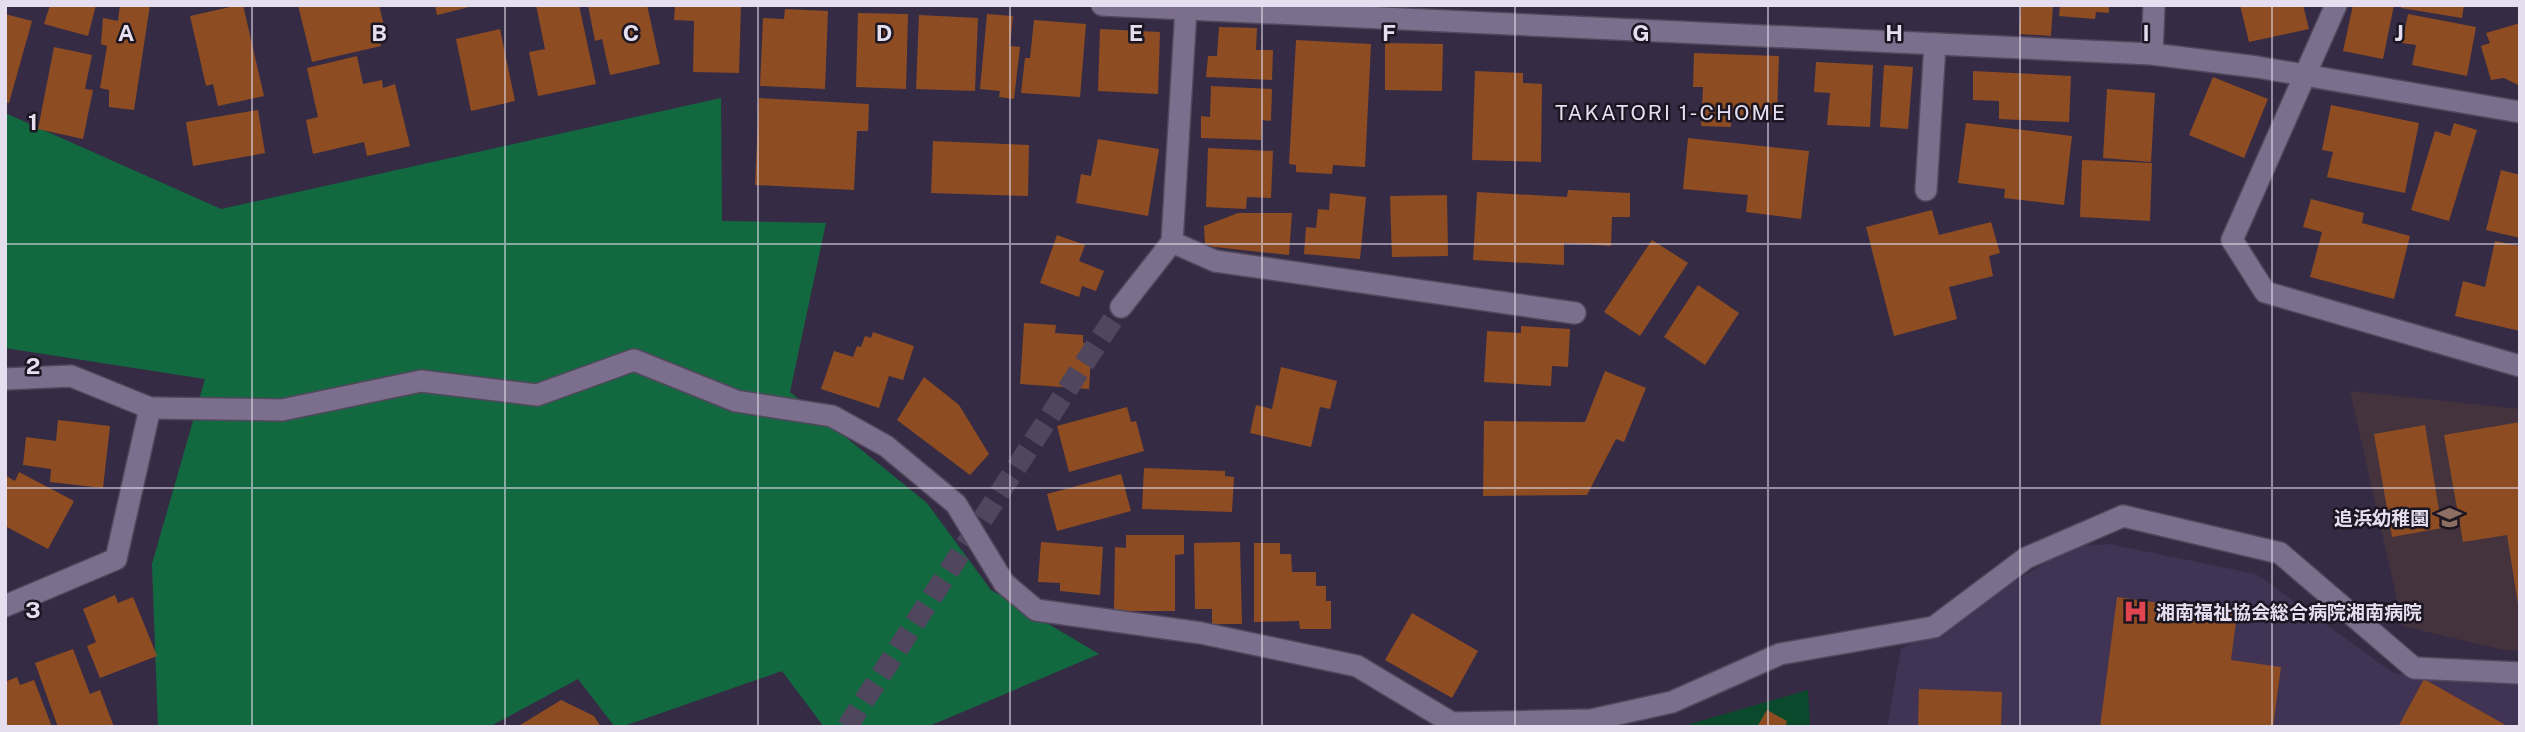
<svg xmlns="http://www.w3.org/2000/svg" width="2525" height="732" font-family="'Public Sans','Noto Sans JP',sans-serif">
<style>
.built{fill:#413353}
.education{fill:#44333d}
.green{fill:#0a492b}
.forest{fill:#126940}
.building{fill:#8d4c22}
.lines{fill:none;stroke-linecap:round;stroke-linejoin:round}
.minor-tunnel{stroke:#50465e;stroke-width:21;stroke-dasharray:21 10;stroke-linecap:butt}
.minor-casing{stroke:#52485d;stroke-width:24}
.minor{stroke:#7c6f8d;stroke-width:21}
.grid{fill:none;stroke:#e5deee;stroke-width:2;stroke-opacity:0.55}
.labels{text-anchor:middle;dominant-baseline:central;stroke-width:5;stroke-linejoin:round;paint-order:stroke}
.poi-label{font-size:19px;font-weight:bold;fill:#e5deee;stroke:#1b1622;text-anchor:end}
.neighbourhood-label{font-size:21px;letter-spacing:2px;fill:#e5deee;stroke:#1b1622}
.grid-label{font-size:23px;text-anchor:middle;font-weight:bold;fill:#e5deee;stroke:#1b1622;stroke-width:5;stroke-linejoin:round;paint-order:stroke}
</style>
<rect width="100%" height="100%" fill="#362b44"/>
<polygon class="built" points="2109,544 2256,574 2395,674 2520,679 2520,727 1887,727 1901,649 2072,547"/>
<polygon class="education" points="2350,391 2520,409 2520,650 2503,650 2403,626"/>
<polygon class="green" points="1808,690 1810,727 1680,727"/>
<polygon class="forest" points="721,98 722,221 826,223 790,392 927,503 991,590 1099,654 927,727 824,727 782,671 621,727 615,727 578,679 489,727 158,727 152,564 205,379 5,348 5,113 221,209"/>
<g class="building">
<polygon points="50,5 96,5 88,36 44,24"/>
<polygon points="120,5 150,5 134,110 109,107 109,90 100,88 107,46 101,44 103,18 118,21"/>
<polygon points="239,5 243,5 264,96 218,106 213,84 206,86 190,16"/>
<polygon points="298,5 379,5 386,34 378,36 381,46 312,62"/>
<polygon points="435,5 473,5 473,6 437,15"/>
<polygon points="536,5 579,5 596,84 538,96 529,52 545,49"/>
<polygon points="588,5 647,5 660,64 610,75 602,39 595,41"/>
<polygon points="675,5 741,5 739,73 693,72 694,21 674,20"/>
<polygon points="2021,5 2053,5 2051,36 2019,34"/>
<polygon points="2060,5 2109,5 2109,13 2096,12 2095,19 2059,16"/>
<polygon points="2240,5 2303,5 2309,29 2249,42"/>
<polygon points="2353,5 2394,5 2383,59 2343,51"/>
<polygon points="2401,5 2464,5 2462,18 2401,8"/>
<polygon points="785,9 828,11 825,89 760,86 763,18 784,19"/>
<polygon points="858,13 908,14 906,89 856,87"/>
<polygon points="5,14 32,21 9,103 5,102"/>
<polygon points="987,14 1013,16 1010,46 1020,47 1014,99 999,97 1000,91 980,89"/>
<polygon points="2408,14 2476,27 2467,76 2412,65 2416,45 2402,43"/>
<polygon points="919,15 978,18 975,91 916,89"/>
<polygon points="1034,20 1086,24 1080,97 1021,93 1025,58 1030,58"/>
<polygon points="2520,23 2520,86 2504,78 2491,80 2481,46 2490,43 2486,33"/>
<polygon points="1219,27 1257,28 1256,50 1273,50 1272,80 1206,77 1208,56 1217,56"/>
<polygon points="500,29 515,101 471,111 456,39"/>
<polygon points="1100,29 1160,32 1158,94 1098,91"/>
<polygon points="1296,40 1371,44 1365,167 1333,165 1332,174 1296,172 1296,165 1289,164"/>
<polygon points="1385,43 1443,44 1442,91 1385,90"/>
<polygon points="54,47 92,55 85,89 93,90 83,139 38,129"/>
<polygon points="1694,53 1779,56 1777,115 1760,114 1761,119 1731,118 1731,127 1701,126 1703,87 1693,87"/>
<polygon points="357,56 363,84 382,80 383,88 395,84 410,146 367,156 364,142 313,154 306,120 318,117 307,68"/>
<polygon points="1816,62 1873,65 1870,127 1827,125 1830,93 1814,92"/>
<polygon points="1884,65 1913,67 1908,129 1880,127"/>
<polygon points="1475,71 1523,73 1523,83 1542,84 1541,162 1472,160"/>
<polygon points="1973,71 2071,76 2069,122 1999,119 1999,101 1973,100"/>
<polygon points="2213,77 2268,99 2244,158 2189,135"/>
<polygon points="1211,86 1272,89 1271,121 1262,120 1261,140 1201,138 1201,116 1210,117"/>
<polygon points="2107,89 2155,93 2151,162 2103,158"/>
<polygon points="759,98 869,104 868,131 857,131 854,190 755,185"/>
<polygon points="2331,105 2419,123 2405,193 2327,177 2333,152 2322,150"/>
<polygon points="258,110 265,153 193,166 186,122"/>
<polygon points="1966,123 2072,136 2064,205 2004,198 2005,189 1958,183"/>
<polygon points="2454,123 2477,130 2449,221 2411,210 2435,131 2450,136"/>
<polygon points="1688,138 1809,151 1801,219 1746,212 1748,195 1683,189"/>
<polygon points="1098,139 1159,149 1148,216 1076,203 1081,174 1091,176"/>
<polygon points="933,141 1029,145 1028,196 931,193"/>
<polygon points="1208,148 1273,151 1271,198 1247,197 1246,209 1206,207"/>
<polygon points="2082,160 2152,163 2150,221 2080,217"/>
<polygon points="2501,170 2520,175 2520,238 2486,230"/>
<polygon points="1568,190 1630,193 1630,217 1612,217 1611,246 1564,243 1564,265 1473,260 1477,192 1567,197"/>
<polygon points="1330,193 1366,197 1360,259 1304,254 1306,227 1316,228 1318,209 1329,210"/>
<polygon points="1447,195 1448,256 1392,257 1390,196"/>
<polygon points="2311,199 2364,213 2362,223 2410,236 2394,299 2310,277 2322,232 2303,227"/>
<polygon points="1932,210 1939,235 1991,222 2000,253 1989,256 1993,276 1949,287 1957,319 1894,336 1866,227"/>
<polygon points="1238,213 1292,213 1289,255 1205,246 1204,226"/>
<polygon points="1057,235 1085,245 1079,261 1104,271 1096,291 1082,286 1079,297 1040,283"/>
<polygon points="1652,240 1688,263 1640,336 1604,312"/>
<polygon points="2495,241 2520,246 2520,331 2455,316 2463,281 2485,287"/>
<polygon points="1698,285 1739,313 1705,365 1664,337"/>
<polygon points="1024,323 1056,325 1055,333 1083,335 1083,343 1092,343 1089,389 1020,384"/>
<polygon points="1521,326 1570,329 1568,367 1552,366 1551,386 1484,382 1487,331 1521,333"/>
<polygon points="873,332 914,346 903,380 889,376 879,408 821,389 834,351 853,357 857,346 861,347 865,336 871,338"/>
<polygon points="1281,367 1337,381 1330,409 1320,407 1311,447 1250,433 1256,405 1272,409"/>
<polygon points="1605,371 1646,388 1624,442 1616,439 1587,495 1483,496 1484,421 1585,422"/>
<polygon points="924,377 959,405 989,454 970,475 897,420"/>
<polygon points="1127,407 1131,422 1136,421 1144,451 1069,472 1057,426"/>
<polygon points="58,420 110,426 103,488 50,482 51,469 23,465 26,437 56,441"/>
<polygon points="2520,422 2520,604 2518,604 2507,535 2463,542 2444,435"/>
<polygon points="2425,425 2442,528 2392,537 2374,434"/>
<polygon points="1144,468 1225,471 1225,476 1234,477 1232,512 1142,509"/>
<polygon points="19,472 74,501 48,549 5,526 5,475 15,481"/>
<polygon points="1121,474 1131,511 1057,531 1047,494"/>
<polygon points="1126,535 1184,535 1184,554 1175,555 1175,611 1114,611 1115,547 1126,548"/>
<polygon points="1041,542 1103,547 1100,595 1060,591 1060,583 1038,582"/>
<polygon points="1240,542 1242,624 1212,624 1212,609 1195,609 1194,543"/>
<polygon points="1254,543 1280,543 1280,554 1291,554 1292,572 1316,572 1316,586 1326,586 1326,601 1331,601 1331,629 1300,629 1299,621 1254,622"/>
<polygon points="115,595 118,603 133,597 157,656 100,678 87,646 96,642 83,609"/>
<polygon points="2117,597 2237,614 2231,660 2281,667 2273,727 2100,727"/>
<polygon points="1412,613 1478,651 1452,698 1385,660"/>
<polygon points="73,649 90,694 100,690 114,727 58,727 35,663"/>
<polygon points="17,677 20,685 34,680 52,727 5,727 5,682"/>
<polygon points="2424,679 2509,727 2398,727"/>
<polygon points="1919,689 2002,692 2001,727 1918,727"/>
<polygon points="561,700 594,716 601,727 517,727"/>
<polygon points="1767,710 1787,721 1785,727 1757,727"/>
</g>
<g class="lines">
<polyline class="minor-tunnel" points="847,727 1121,307"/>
<defs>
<g id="minor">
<polyline points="1102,5 2152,54 2257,67 2520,112"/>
<polyline points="2336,5 2232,240 2265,292 2520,366"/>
<polyline points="2152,54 2154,5"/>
<polyline points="1926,190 1935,44"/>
<polyline points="1172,242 1215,261 1575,313"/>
<polyline points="1121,307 1172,242 1186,9"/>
<polyline points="5,379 71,376 150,408 116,559 5,606"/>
<polyline points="150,408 282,410 421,381 537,395 634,360 736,401 832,416 886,446 956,504 1004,583 1036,610 1201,633 1357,666 1452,723 1591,720 1672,702 1780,654 1934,627 2026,558 2123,516 2280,553 2414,668 2520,673"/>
</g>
</defs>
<use href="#minor" class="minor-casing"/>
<use href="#minor" class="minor"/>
</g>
<path class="grid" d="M252,5V727M505,5V727M758,5V727M1010,5V727M1262,5V727M1515,5V727M1768,5V727M2020,5V727M2272,5V727M5,244H2520M5,488H2520"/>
<defs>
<symbol id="school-bare" viewBox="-9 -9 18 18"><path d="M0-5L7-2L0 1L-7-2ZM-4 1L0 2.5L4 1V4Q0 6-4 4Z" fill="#8d6e63" stroke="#1b1622" stroke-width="2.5" paint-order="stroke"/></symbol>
<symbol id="hospital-bare" viewBox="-9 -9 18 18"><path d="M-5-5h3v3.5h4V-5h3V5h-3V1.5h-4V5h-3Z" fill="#e0444e" stroke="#1b1622" stroke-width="2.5" paint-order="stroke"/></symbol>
</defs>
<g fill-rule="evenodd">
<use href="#school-bare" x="2432" y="500" width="35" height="35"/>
<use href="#hospital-bare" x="2118" y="594" width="35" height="35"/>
</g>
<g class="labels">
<g class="poi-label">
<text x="2429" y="518">追浜幼稚園</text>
<text x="2156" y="612" text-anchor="start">湘南福祉協会総合病院湘南病院</text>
</g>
<g class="neighbourhood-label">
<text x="1671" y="112">TAKATORI 1-CHOME</text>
</g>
</g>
<g class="grid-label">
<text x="126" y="41">A</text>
<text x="379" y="41">B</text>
<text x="631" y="41">C</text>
<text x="884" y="41">D</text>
<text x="1136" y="41">E</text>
<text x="1389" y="41">F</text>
<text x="1641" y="41">G</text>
<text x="1894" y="41">H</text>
<text x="2146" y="41">I</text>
<text x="2399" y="41">J</text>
<text x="33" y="130">1</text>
<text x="33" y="374">2</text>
<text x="33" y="618">3</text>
</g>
<rect width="2525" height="732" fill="none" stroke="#e5deee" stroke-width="14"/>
</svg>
